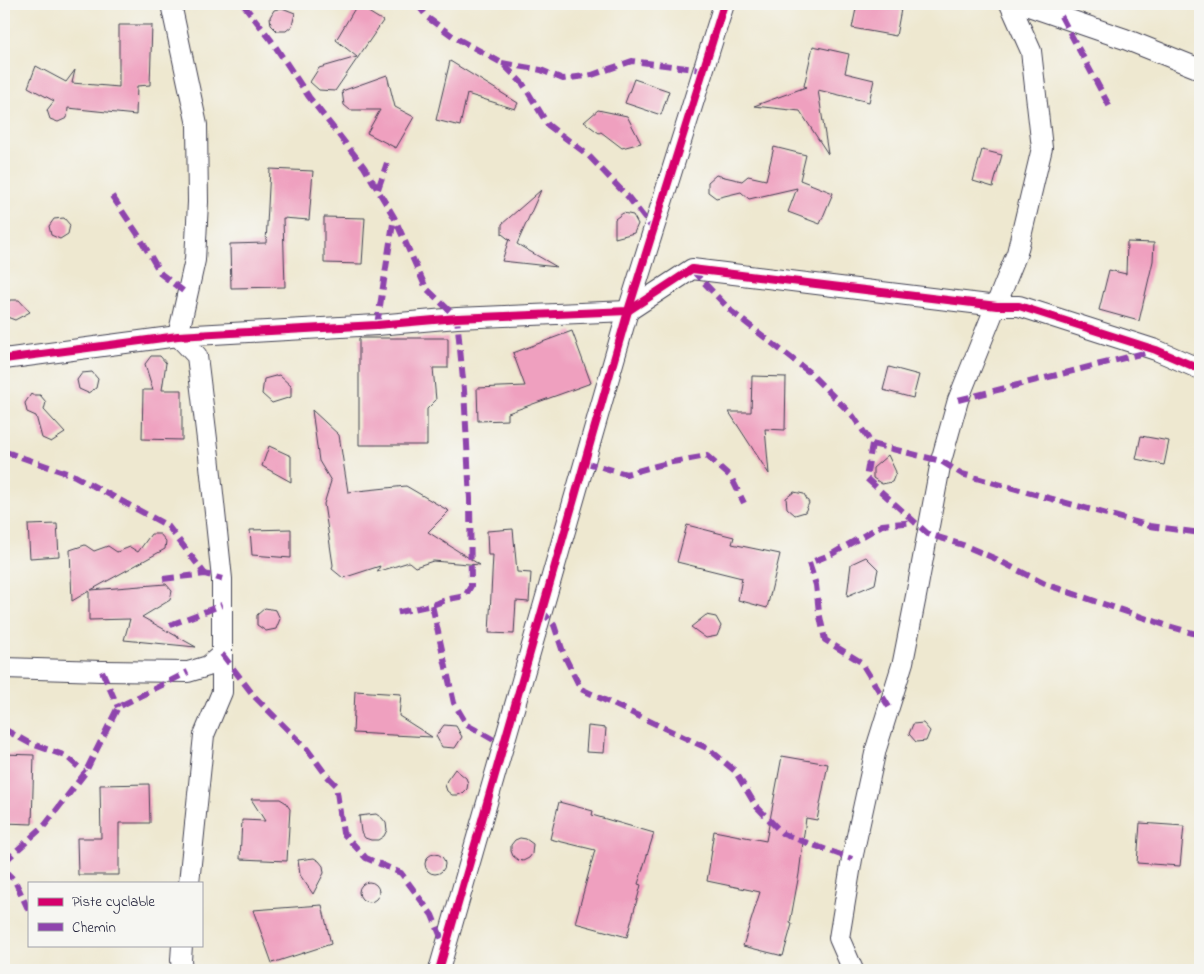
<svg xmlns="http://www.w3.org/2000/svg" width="1204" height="974" font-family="'Indie Flower',sans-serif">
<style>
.building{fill:#efa0bf}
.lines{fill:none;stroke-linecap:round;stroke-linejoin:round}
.street-casing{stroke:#414051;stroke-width:22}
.street{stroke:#fff;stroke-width:20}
.quiet{stroke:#8e44ad;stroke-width:6;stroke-dasharray:12 6;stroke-linecap:butt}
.cycleway-casing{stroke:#f6f6f2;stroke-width:11}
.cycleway{stroke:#d6006c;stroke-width:8}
</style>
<rect width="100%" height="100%" fill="#f6f6f2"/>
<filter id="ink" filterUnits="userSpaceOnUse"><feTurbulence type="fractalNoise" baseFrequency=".02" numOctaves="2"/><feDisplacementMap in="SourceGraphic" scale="10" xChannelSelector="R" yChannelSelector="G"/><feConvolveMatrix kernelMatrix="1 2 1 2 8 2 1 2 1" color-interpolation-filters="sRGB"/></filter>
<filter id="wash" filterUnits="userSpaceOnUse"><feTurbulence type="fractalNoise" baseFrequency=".0096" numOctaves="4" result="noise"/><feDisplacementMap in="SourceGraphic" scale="20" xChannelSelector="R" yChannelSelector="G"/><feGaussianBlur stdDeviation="1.12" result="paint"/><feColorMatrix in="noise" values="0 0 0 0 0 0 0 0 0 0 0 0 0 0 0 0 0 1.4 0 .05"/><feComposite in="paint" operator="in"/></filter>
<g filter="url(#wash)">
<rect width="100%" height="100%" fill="#eee8d0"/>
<g id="blocks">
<g class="building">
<polygon points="857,4 902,4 896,36 852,28"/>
<polygon points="357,5 383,21 335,91 319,90 310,82 319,68 357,57 336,40"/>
<polygon points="282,8 295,13 292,26 286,31 277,31 271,25 270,17 274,10"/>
<polygon points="119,25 152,25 150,85 137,86 136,115 68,108 67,118 58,122 50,119 47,110 54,101 28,87 36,66 66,82 75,70 72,83 119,87"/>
<polygon points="813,46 849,54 845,73 874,80 869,102 818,90 828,154 800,111 754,106 806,87 804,86"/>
<polygon points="450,61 518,103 515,109 467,94 460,126 436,120"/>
<polygon points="387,75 395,107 414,117 396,148 367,133 380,110 350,110 344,105 342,91"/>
<polygon points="634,79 669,91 661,115 625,103"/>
<polygon points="598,110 627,116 641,143 622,148 601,132 599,133 584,122"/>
<polygon points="774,147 806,155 800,180 833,193 820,224 788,212 797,188 749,199 741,192 716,198 708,192 708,182 716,175 742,181 748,176 766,180"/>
<polygon points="982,150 1002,155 993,187 973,181"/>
<polygon points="270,169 313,171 309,220 283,218 285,287 231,288 230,244 266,243"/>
<polygon points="541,190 517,244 557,267 502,261 509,239 511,241 502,234 502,224"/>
<polygon points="623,213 633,215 638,224 634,233 615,238 615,219"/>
<polygon points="324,217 365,218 362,264 324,263"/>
<polygon points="64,218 70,225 68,234 60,239 51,235 49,226 54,219"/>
<polygon points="1127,242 1154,243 1153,261 1139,321 1099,310 1109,270 1126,274"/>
<polygon points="10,300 19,300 30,312 15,320 7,317 4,308"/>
<polygon points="572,331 591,383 508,413 508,420 478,421 477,388 525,386 513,353"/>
<polygon points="359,338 448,338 448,368 433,368 436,400 427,409 427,445 359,445"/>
<polygon points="151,356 160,356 166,363 162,390 182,390 182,440 142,439 143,390 153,390 145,364"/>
<polygon points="889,367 919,375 913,398 883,390"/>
<polygon points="92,372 98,379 96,388 88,393 79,389 77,380 82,373"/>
<polygon points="279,375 291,386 291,397 272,403 262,394 264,379"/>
<polygon points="752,376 786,377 785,430 765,429 769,474 729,412 751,412"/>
<polygon points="31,394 32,395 40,395 46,402 44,410 65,433 51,442 42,438 36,416 27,412 25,403"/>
<polygon points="312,410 339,435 348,492 406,486 449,511 428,532 480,565 433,561 415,567 409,562 377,572 380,566 343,578 332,569 333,565 324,504 331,481 319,461"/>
<polygon points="1141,436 1169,441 1164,465 1136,459"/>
<polygon points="269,446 291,456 291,482 262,466"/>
<polygon points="888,455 896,472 892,482 882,484 873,478 873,468"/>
<polygon points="794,492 804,494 809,503 805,512 795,515 787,508 786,498"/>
<polygon points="57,524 59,556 30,558 28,525"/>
<polygon points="687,525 734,537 732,544 780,554 767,608 738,600 742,578 677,562"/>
<polygon points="291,529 291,558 252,555 250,530"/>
<polygon points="513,529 517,572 531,573 529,602 516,601 514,634 489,633 493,555 488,555 487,531"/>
<polygon points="151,534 160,534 166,541 165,549 91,590 166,584 172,591 170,600 142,617 196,647 124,640 130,619 89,620 89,591 72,601 70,550 85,545 94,551 108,546 117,552 130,547 138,552"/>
<polygon points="866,557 878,569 875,584 847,596 851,564"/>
<polygon points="265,608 276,610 280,619 276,629 266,631 257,625 257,615"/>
<polygon points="706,615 716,617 721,626 717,636 706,638 691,627"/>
<polygon points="355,691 401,694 399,716 432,737 353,733"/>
<polygon points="923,723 930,731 926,741 916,742 909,734 913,724"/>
<polygon points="444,725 456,726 462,737 455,748 442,747 436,736"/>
<polygon points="588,726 606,728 604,753 586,752"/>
<polygon points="4,754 34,755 32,824 4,823"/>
<polygon points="782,756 828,764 817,820 806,818 799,874 790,923 792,924 783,956 743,946 760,892 707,881 712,850 711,850 714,831 766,841"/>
<polygon points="455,769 466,778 468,783 467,789 463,793 458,795 452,795 447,791 445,785 447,780"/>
<polygon points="149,784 150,823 119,823 119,875 78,875 77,838 101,838 100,785"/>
<polygon points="251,799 280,799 285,802 290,809 287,861 240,859 242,820 265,821"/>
<polygon points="559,802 593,811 592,815 654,833 638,884 641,885 627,937 575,923 595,850 550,839"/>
<polygon points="376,814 382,818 386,823 387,830 384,836 378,840 371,840 365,838 361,832 359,816"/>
<polygon points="1140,823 1184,826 1180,866 1137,863"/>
<polygon points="520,838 526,839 533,844 532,854 529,858 523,861 518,860 513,856 511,851 511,845 515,840"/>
<circle cx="435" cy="864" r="10"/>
<polygon points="314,858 319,861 323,866 324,873 313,894 300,875 298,860"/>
<circle cx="369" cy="892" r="10"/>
<polygon points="322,905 331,944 272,963 253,910"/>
</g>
</g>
</g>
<g filter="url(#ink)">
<use href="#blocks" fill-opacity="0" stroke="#414051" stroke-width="1"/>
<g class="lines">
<defs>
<g id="street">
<polyline points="171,4 197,125 198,202 195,260 178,336 197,356 209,456 222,579 222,692 204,735 189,883"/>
<polyline points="1023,4 1125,39 1200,69"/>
<polyline points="4,359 178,336 377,325 457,318 628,311 692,269 997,306 1019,306 1156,350 1200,369"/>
<polyline points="4,668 102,671 188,672 208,666 222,654"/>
<polyline points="182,970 181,960 182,945"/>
<polyline points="439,970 628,311 724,4"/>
<polyline points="853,970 839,938 852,859 876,749 903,662 916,596 941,461 958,400 1017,253 1042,148 1031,51 1010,4"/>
</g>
</defs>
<use href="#street" class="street-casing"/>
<use href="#street" class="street"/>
<g class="quiet">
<polyline points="243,4 271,40 309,97 364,167 394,217 426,288 457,318 464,390 470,499 471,586 465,596 449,599 432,605 395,613"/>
<polyline points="417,4 428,18 454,37 502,63 523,84 548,125 588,155 629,198 653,229"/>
<polyline points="1061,16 1112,111"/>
<polyline points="502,63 541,70 563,79 592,75 632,61 703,70"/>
<polyline points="378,189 387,163"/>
<polyline points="112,196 137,233 161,274 187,294"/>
<polyline points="692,270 731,311 809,372 853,416 872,444 941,461 962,474 1150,526 1200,533"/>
<polyline points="377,325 394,217"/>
<polyline points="958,400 1152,351"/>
<polyline points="872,444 866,478 928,534 963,545 996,559 1045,584 1168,626 1200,635"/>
<polyline points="4,452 12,454 75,476 168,526 205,574"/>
<polyline points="584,462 626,474 667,463 707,456 731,477 744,503"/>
<polyline points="163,579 205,574 222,579"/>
<polyline points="432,605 454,703 467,725 503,745"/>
<polyline points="541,610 554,625 564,655 581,689 709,749 735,771 756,806 783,834 852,859"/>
<polyline points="170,625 222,605"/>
<polyline points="222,654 254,696 307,749 327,776 336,785 343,833 366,858 401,873 432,915 445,947"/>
<polyline points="102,671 118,707"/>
<polyline points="889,707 861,662 825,640 819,612 816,585 809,563 832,554 882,525 915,522"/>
<polyline points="4,729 29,743 66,756 85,773"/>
<polyline points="4,862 45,825 85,773 118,707 188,672"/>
<polyline points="4,870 15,881 29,911"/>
</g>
<defs>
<g id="cycleway">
<polyline points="4,359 178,336 377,325 457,318 628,311 692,269 997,306 1019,306 1156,350 1200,369"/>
<polyline points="439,970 628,311 724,4"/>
</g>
</defs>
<use href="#cycleway" class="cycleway-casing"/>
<use href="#cycleway" class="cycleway"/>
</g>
</g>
<rect width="1204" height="974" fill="none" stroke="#f6f6f2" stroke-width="20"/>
<rect x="28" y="882" width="175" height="65" fill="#f6f6f2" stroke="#a1a1a9"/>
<rect x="38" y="898" width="25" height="8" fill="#d6006c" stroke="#a1a1a9"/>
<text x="72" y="906" font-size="15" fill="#22223b">Piste cyclable</text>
<rect x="38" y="923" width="25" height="8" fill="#8e44ad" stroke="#a1a1a9"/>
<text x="72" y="932" font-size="15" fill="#22223b">Chemin</text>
</svg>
